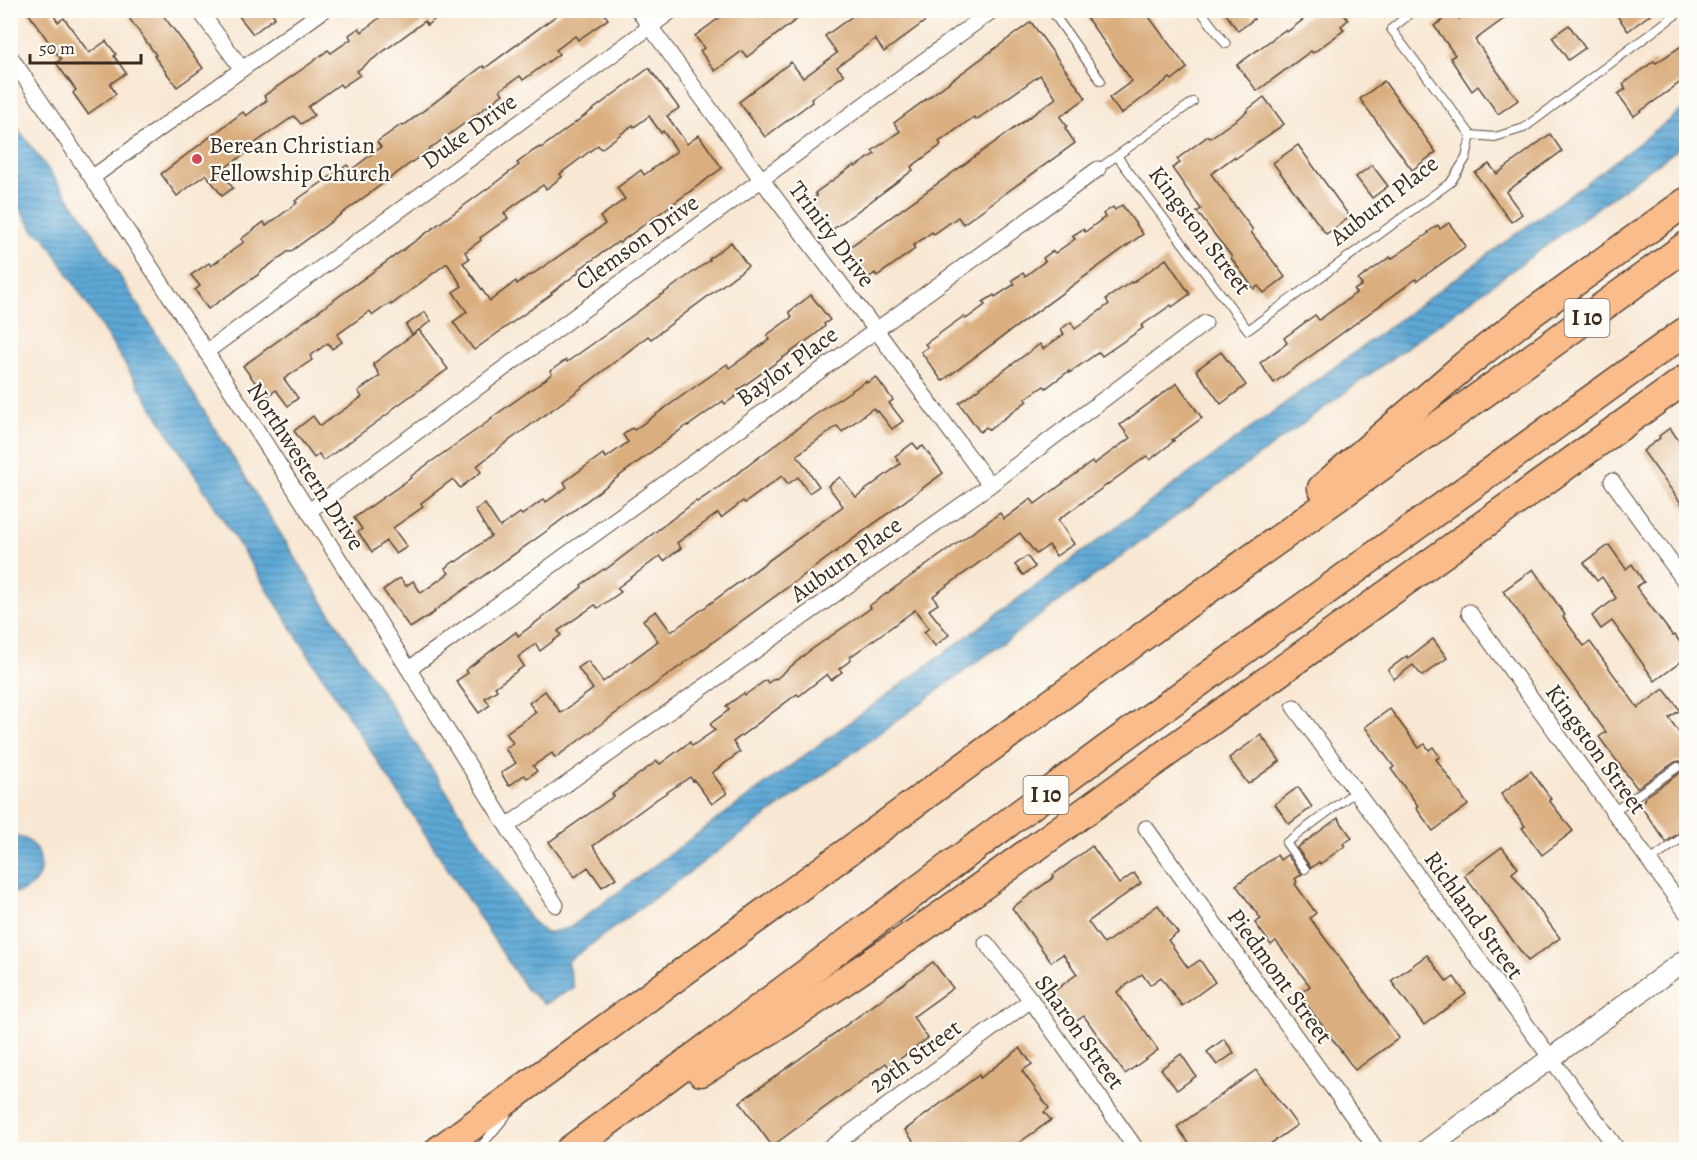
<svg xmlns="http://www.w3.org/2000/svg" width="1697" height="1160" font-family="Alegreya,serif">
<defs>
<pattern id="water-rules" width="6" height="5" patternUnits="userSpaceOnUse" patternTransform="scale(1.5)"><rect width="6" height="5" fill="#5da8d6"/><path d="M0 2.5h6" fill="none" stroke="#4e89ad"/></pattern>
</defs>
<rect width="100%" height="100%" fill="#fdfcf7"/>
<filter id="ink" filterUnits="userSpaceOnUse"><feTurbulence type="fractalNoise" baseFrequency=".0167" numOctaves="2"/><feDisplacementMap in="SourceGraphic" scale="12" xChannelSelector="R" yChannelSelector="G"/><feConvolveMatrix kernelMatrix="1 2 1 2 8 2 1 2 1" color-interpolation-filters="sRGB"/></filter>
<filter id="wash" filterUnits="userSpaceOnUse"><feTurbulence type="fractalNoise" baseFrequency=".008" numOctaves="4" result="noise"/><feDisplacementMap in="SourceGraphic" scale="24" xChannelSelector="R" yChannelSelector="G"/><feGaussianBlur stdDeviation="1.35" result="paint"/><feColorMatrix in="noise" values="0 0 0 0 0 0 0 0 0 0 0 0 0 0 0 0 0 1.4 0 .05"/><feComposite in="paint" operator="in"/></filter>
<g filter="url(#wash)">
<rect width="100%" height="100%" fill="#f8e7d3"/>
<g fill="url(#water-rules)" stroke="#4c697a" stroke-width="1.5">
<path d="M1686,107V143L567,962L574,988L545,1004L526,989L315,665L44,236L35,232L11,196V119L85,220L328,610L530,919L546,933L569,928L1606,168Z"/>
<path d="M11,836C51,837 50,893 11,893Z"/>
</g>
<g id="blocks">
<g fill="#daae7f" fill-rule="evenodd">
<path d="M26,10H50L58,22L64,18L89,53L106,41L116,54L114,56L126,73L110,84L116,94L88,114L73,93L76,90L56,63L61,59Z"/>
<path d="M139,10H159L203,68L177,87L154,56L156,55L129,18Z"/>
<path d="M234,10H270L275,17L253,34Z"/>
<path d="M373,10H447L427,25L425,21L357,71L360,75L342,87L340,84L308,107L314,115L301,124L294,116L248,148L250,150L221,171L233,188L222,196L206,174L177,196L161,174L243,112L246,116L267,100L264,96L311,63L328,50L331,53L351,39L349,35L359,28L362,32L379,18Z"/>
<path d="M564,10H601L608,19L578,40L575,36L556,50L559,54L523,80L520,76L500,90L503,94L477,114L290,252L289,251L259,273V274L208,309L195,290L200,286L191,275L209,263L211,266L244,242L241,239L264,222L266,226L297,203L295,201L347,165L351,170L381,147L377,142L402,124L403,126L483,66L485,68Z"/>
<path d="M730,10H809L747,57L742,51L715,71L700,51L704,48L695,36Z"/>
<path d="M861,10H940L884,52L875,39L837,67L844,75L811,99L812,102L765,137L739,102L791,62L803,78L837,53L825,36Z"/>
<path d="M1081,10H1144L1187,68L1172,80L1170,78L1121,114L1109,98L1132,81Z"/>
<path d="M1223,10H1247L1254,19L1238,31Z"/>
<path d="M1316,10H1341L1348,20L1341,26L1344,30L1313,53L1311,51L1257,91L1237,65L1285,30L1287,32Z"/>
<path d="M1470,10H1516L1475,40L1518,100L1498,114L1478,86L1472,91L1450,58L1455,55L1434,26L1454,12L1459,19Z"/>
<path d="M1613,10H1656L1628,31Z"/>
<path d="M1031,22L1086,98L1060,117L1067,126L1065,128L1075,143L963,224L958,217L934,234L932,232L913,246L915,249L877,276L875,273L868,278L847,249L1056,98L1040,75L976,120L974,117L939,142L941,145L911,167L913,170L832,230L810,201L817,196L815,193L854,165L855,167L875,154L872,151L900,131L894,123Z"/>
<path d="M1569,25L1585,48L1568,60L1552,37Z"/>
<path d="M1686,45V78L1634,116L1618,94L1626,89L1623,84L1654,61L1656,63L1680,47L1682,49Z"/>
<path d="M649,68L679,108L667,116L687,144L699,135L722,168L619,243L618,242L578,270L579,272L551,293L552,294L474,350L453,322L467,312L453,292L462,286L447,263L391,305L390,303L373,315L370,311L337,335L342,342L332,349L328,343L310,356L312,360L284,379L298,398L288,406L276,390L266,397L243,366L491,186L519,165L517,163L533,151L540,147L541,148ZM649,116L661,133L663,131L677,151L644,175L641,170L617,188L625,199L600,217L605,224L530,276L529,275L517,284L516,281L490,301L463,263L469,259L465,252L481,240L480,238L508,218L504,213L543,185L546,189L562,177L560,174L598,145L601,149L633,125L634,127Z"/>
<path d="M1384,81L1436,152L1412,170L1360,99Z"/>
<path d="M1264,97L1284,124L1235,159L1234,157L1211,174L1253,230L1251,232L1285,277L1264,293L1258,286L1254,289L1231,258L1232,257L1197,212L1201,209L1172,168L1180,163L1177,159L1208,136L1210,138L1247,112L1246,111Z"/>
<path d="M1550,134L1562,151L1506,192L1522,214L1511,222L1475,173L1489,164L1497,174Z"/>
<path d="M1298,145L1350,217L1326,234L1273,163Z"/>
<path d="M1372,165L1388,186L1372,198L1356,177Z"/>
<path d="M1122,205L1143,234L942,381L921,352L928,347L925,344L964,316L966,319L985,305L983,302L994,295L995,297L1015,284L1012,280L1023,273L1025,276L1045,261L1043,258L1053,251L1055,253L1075,239L1072,236L1083,229L1085,232L1105,217L1103,214L1113,207L1115,210Z"/>
<path d="M1449,223L1466,246L1417,281L1416,279L1274,383L1260,363L1287,343L1284,338L1315,315L1319,320L1356,293L1354,290L1362,285L1358,280L1390,257L1391,259L1429,233L1428,232L1438,225L1440,229Z"/>
<path d="M731,242L748,266L651,339L648,336L571,396L503,445L477,466L481,472L460,488L453,479L421,503L423,507L393,528L407,547L396,554L386,541L372,552L358,532L362,529L354,518L411,478L410,477L425,466L492,419L491,418L546,379L552,373L550,371L566,360L567,362L622,323L710,260L709,259Z"/>
<path d="M1166,259L1190,294L1172,307L1171,305L1141,326L1143,328L1102,356L1099,352L1069,373V371L1046,388L1044,386L1025,399L1027,401L989,430L986,427L980,432L959,403L1040,344L1043,349L1064,334L1061,329L1071,322L1075,329L1109,304L1106,299L1131,282L1132,283Z"/>
<path d="M811,295L830,320L824,324L825,326L816,334L738,390L740,393L725,404L723,401L688,426L687,425L544,533L434,611L435,612L410,628L383,590L400,578L406,586L413,581L421,593L449,573L445,568L455,561L456,562L491,536L475,510L485,504L500,527L520,513L522,515L544,499L546,502L567,487L564,482L603,454L606,458L628,442L623,435L632,428L634,430L727,364L729,368L770,339L767,335L792,317L789,312Z"/>
<path d="M425,312L431,321L412,335L406,325Z"/>
<path d="M419,330L448,369L391,410L392,411L323,461L319,454L314,458L294,431L313,416L320,426L362,397L358,391L380,376L373,364Z"/>
<path d="M1221,352L1246,385L1221,404L1196,370Z"/>
<path d="M876,377L893,400L889,403L903,421L892,429L878,411L876,412L873,408L842,432L837,426L797,455L819,486L809,493L798,477L788,484L782,476L745,503L743,501L721,518L718,513L677,543L681,548L664,561L660,556L617,588L621,592L598,608L595,605L558,631L561,635L540,651L536,644L518,657L524,666L495,687L497,690L485,698L490,705L479,713L456,681L468,673L466,670L516,632L518,636L582,587L581,585L604,569L605,570L696,501L697,502L722,485L815,415L866,381L867,383Z"/>
<path d="M1177,383L1202,418L1172,440L1174,441L1150,460L1147,456L1058,520L1074,544L1056,556L1049,545L1036,554L1020,533L933,596L938,604L929,610L949,635L935,646L924,632L929,628L915,610L850,657L851,660L839,669L842,672L831,680L827,674L799,696L797,694L733,742L740,752L712,773L727,793L712,804L694,780L693,781L690,777L657,799L593,846L616,878L602,887L588,867L575,877L549,842L614,796L612,794L657,761L660,764L690,742L692,746L715,730L710,724L729,710L726,706L744,693L745,695L766,680L768,683L775,678L776,679L808,652L871,608L869,606L1000,513L1004,519L1031,499L1035,504L1092,462L1094,464L1130,438L1120,425Z"/>
<path d="M1670,428L1686,451V510L1643,451L1660,438L1659,436Z"/>
<path d="M913,443L918,449L923,446L943,473L555,758L552,753L533,766L537,771L527,778L524,775L509,786L501,773L516,763L505,749L513,743L506,733L536,712L529,703L545,691L561,713L593,689L578,668L588,661L603,682L658,641L643,620L656,611L671,632L843,506L828,486L840,477L856,497L900,464L895,456Z"/>
<path d="M1609,545L1626,569L1632,564L1644,582L1636,587L1673,636L1675,635L1686,651V658L1655,681L1612,621L1601,629L1592,616L1616,598L1602,577L1597,581L1584,563Z"/>
<path d="M1027,556L1035,567L1023,575L1015,565Z"/>
<path d="M1533,569L1565,615L1563,617L1584,646L1590,642L1638,708L1664,689L1680,710L1669,718L1686,743V828L1666,842L1639,804L1645,799L1644,798L1681,772L1684,769L1683,764L1680,761L1675,762L1637,788L1599,737L1606,732L1503,591Z"/>
<path d="M1433,639L1447,658L1422,676L1413,665L1394,679L1388,670L1407,656L1408,658Z"/>
<path d="M1390,709L1419,748L1425,744L1429,750L1433,747L1440,757L1436,759L1468,805L1433,831L1416,808L1418,806L1391,769L1394,767L1365,727Z"/>
<path d="M1261,735L1280,761L1248,784L1229,758Z"/>
<path d="M1531,771L1551,799L1549,800L1573,831L1542,855L1522,828L1525,826L1501,794Z"/>
<path d="M1298,787L1312,807L1289,824L1275,804Z"/>
<path d="M1338,818L1352,838L1343,844L1345,846L1320,864L1319,862L1311,868L1297,848Z"/>
<path d="M1092,846L1119,884L1134,873L1141,883L1088,922L1104,944L1158,905L1178,933L1168,940L1188,968L1200,960L1215,982L1182,1006L1161,977L1150,985L1142,974L1117,992L1158,1050L1125,1074L1084,1016L1075,1022L1053,992L1077,974L1063,954L1051,962L1012,908L1054,877L1053,875Z"/>
<path d="M1502,847L1518,868L1512,873L1560,938L1528,961L1464,875Z"/>
<path d="M1277,855L1280,860L1287,855L1302,874L1295,879L1297,882L1295,884L1316,913L1310,918L1399,1038L1355,1070L1299,994L1310,986L1276,941L1271,945L1255,923L1261,919L1236,885Z"/>
<path d="M1427,955L1447,982L1454,977L1466,994L1424,1025L1391,981Z"/>
<path d="M933,962L953,988L913,1017L928,1038L889,1067L886,1063L772,1146L740,1102Z"/>
<path d="M1224,1039L1234,1053L1217,1065L1207,1052Z"/>
<path d="M1020,1048L1032,1064L1022,1071L1049,1108L1044,1112L1051,1120L1010,1149H919L905,1130L979,1075L980,1078Z"/>
<path d="M1181,1054L1196,1076L1177,1090L1161,1069Z"/>
<path d="M1256,1070L1297,1125L1263,1149H1193L1177,1127Z"/>
</g>
</g>
</g>
<g filter="url(#ink)">
<use href="#blocks" fill-opacity="0" stroke="#574639" stroke-width="1.5"/>
<g fill="none" stroke-linecap="round" stroke-linejoin="round">
<g stroke="#574639" stroke-width="10">
<g id="service">
<path d="M1051,10L1101,81"/>
<path d="M1200,10L1226,44"/>
<path d="M1415,10L1391,29L1471,135"/>
<path d="M1117,156L1248,330L1451,182L1466,158L1471,135L1495,137L1524,128L1682,10"/>
<path d="M1098,169L1193,102"/>
<path d="M1614,811L1678,767"/>
<path d="M1650,861L1686,835"/>
<path d="M1305,869L1286,843L1356,791"/>
<path d="M478,1150L506,1116"/>
</g>
</g>
<g stroke="#574639" stroke-width="17">
<g id="minor">
<path d="M199,10L242,69"/>
<path d="M638,10L761,179L876,330L990,485"/>
<path d="M10,56C199,334 378,619 556,905"/>
<path d="M93,177L324,10"/>
<path d="M206,352L673,10"/>
<path d="M1612,481L1686,583"/>
<path d="M309,511L993,10"/>
<path d="M1469,612L1686,912"/>
<path d="M409,669L1098,169"/>
<path d="M1294,707L1618,1150"/>
<path d="M507,826L990,485L1205,323"/>
<path d="M1146,828L1377,1150"/>
<path d="M986,943L1031,1000L1137,1150"/>
<path d="M827,1150L1031,1000"/>
</g>
</g>
<g stroke="#574639" stroke-width="22">
<path id="tertiary" d="M1426,1150L1686,959"/>
</g>
<g stroke="#574639" stroke-width="31">
<g id="motorway">
<path d="M1322,488L1465,365L1529,315L1686,202"/>
<path d="M701,1072L785,1021L943,914L1686,379"/>
<path d="M439,1150L1186,605L1487,391L1686,246"/>
<path d="M570,1150L1104,751L1686,331"/>
</g>
</g>
<use href="#service" stroke="#fff" stroke-width="8"/>
<use href="#minor" stroke="#fff" stroke-width="15"/>
<use href="#tertiary" stroke="#fff" stroke-width="20"/>
<use href="#motorway" stroke="#fabc8b" stroke-width="28"/>
</g>
</g>
<circle fill="#d1495b" stroke="#fdfcf7" stroke-width="2" cx="197" cy="159" r="6"/>
<g text-anchor="middle" dominant-baseline="central" stroke-width="4.5" stroke-linejoin="round" paint-order="stroke">
<g fill="#fdfcf7" stroke="#75695f" stroke-width="1.5">
<rect x="1564.5" y="299" width="45" height="38" rx="4.5"/>
<rect x="1023.5" y="776" width="45" height="38" rx="4.5"/>
</g>
<g font-size="22" font-weight="bold" fill="#3b2a1e">
<text x="1587" y="318">I 10</text>
<text x="1046" y="795">I 10</text>
</g>
<g font-size="24" fill="#3b2a1e" stroke="#fdfcf7">
<text transform="translate(469 131) rotate(-36)">Duke Drive</text>
<text transform="translate(1384 200) rotate(-38)">Auburn Place</text>
<text transform="translate(1200 230) rotate(53)">Kingston Street</text>
<text transform="translate(832 234) rotate(53)">Trinity Drive</text>
<text transform="translate(637 242) rotate(-36)">Clemson Drive</text>
<text transform="translate(787 366) rotate(-36)">Baylor Place</text>
<text transform="translate(306 466) rotate(57)">Northwestern Drive</text>
<text transform="translate(846 559) rotate(-35)">Auburn Place</text>
<text transform="translate(1596 749) rotate(54)">Kingston Street</text>
<text transform="translate(1474 915) rotate(54)">Richland Street</text>
<text transform="translate(1280 976) rotate(54)">Piedmont Street</text>
<text transform="translate(1080 1032) rotate(54)">Sharon Street</text>
<text transform="translate(915 1056) rotate(-36)">29th Street</text>
</g>
<g font-size="24" fill="#3b2a1e" stroke="#fdfcf7" text-anchor="start">
<text x="209" y="145">Berean Christian<tspan x="209" dy="28">Fellowship Church</tspan></text>
</g>
</g>
<rect width="1697" height="1160" fill="none" stroke="#fdfcf7" stroke-width="36"/>
<path d="M30 54v9h111v-9" fill="none" stroke="#3b2a1e" stroke-width="3"/>
<text x="39" y="54" font-size="18" fill="#3b2a1e" stroke="#fdfcf7" stroke-width="4.5" paint-order="stroke">50 m</text>
</svg>
